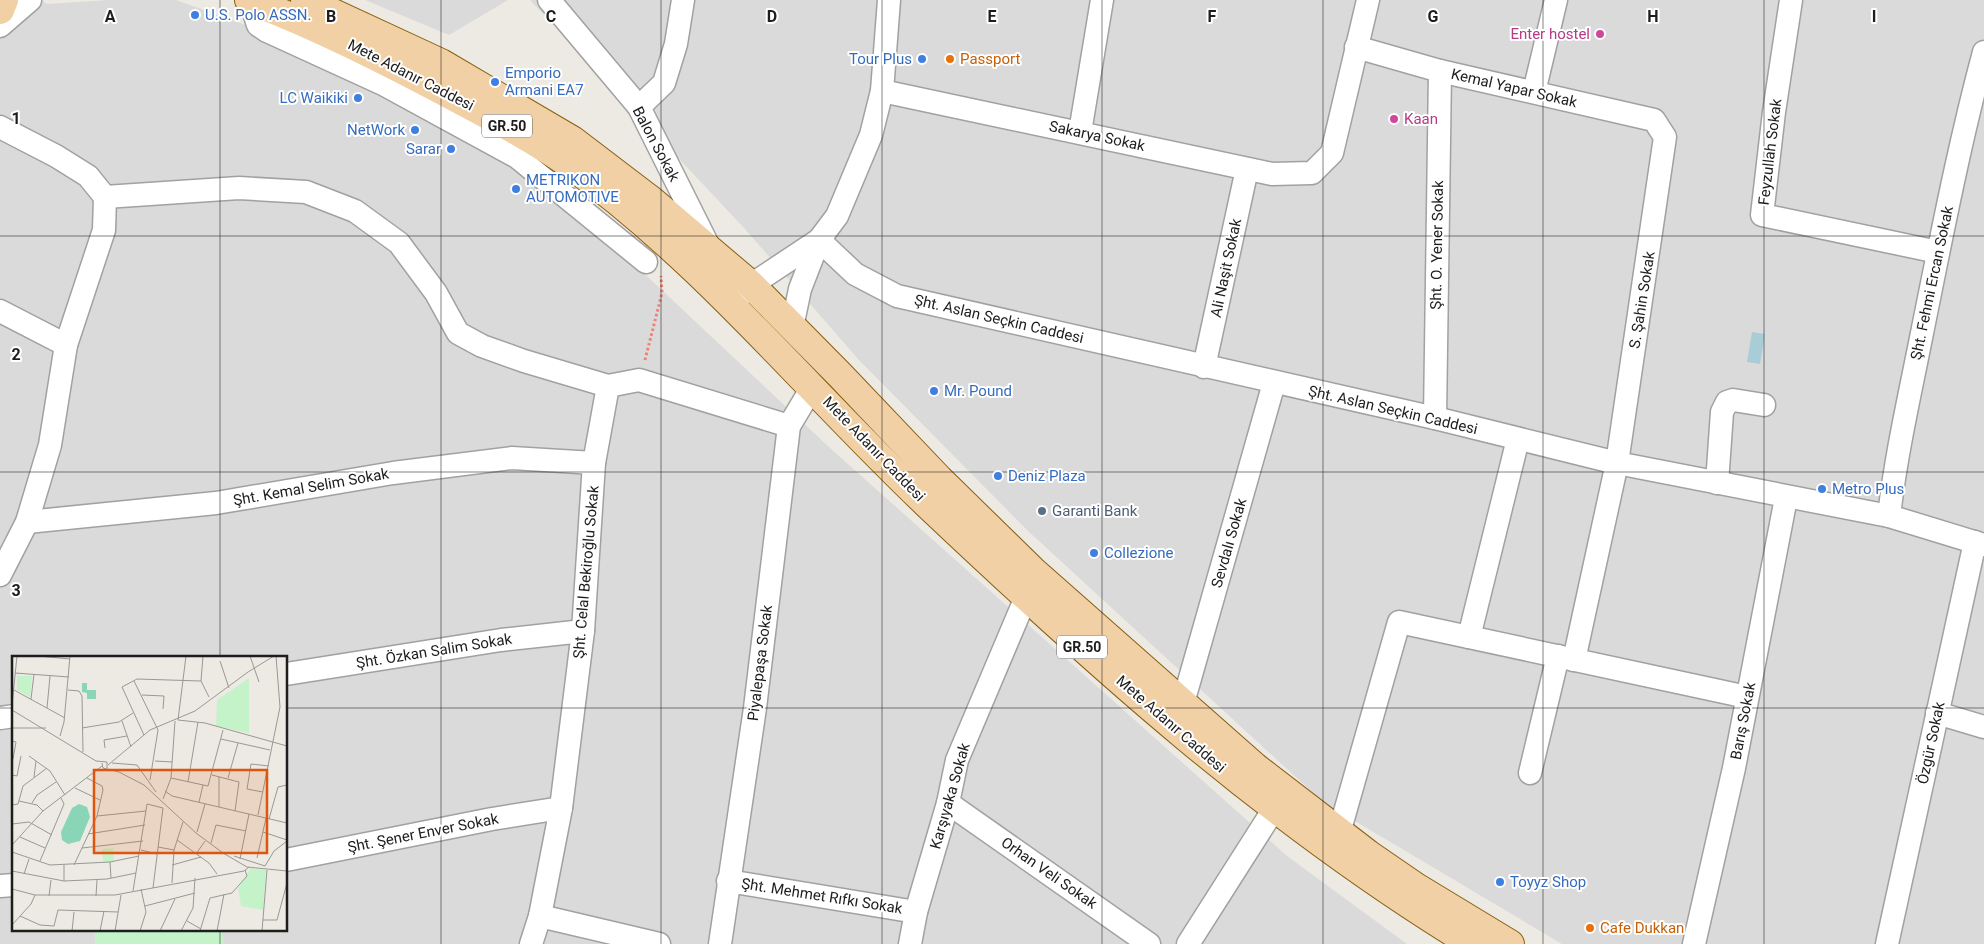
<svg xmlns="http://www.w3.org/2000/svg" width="1984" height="944" font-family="Roboto,sans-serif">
<rect width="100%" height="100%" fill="#edeae4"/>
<g fill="#dbdada" fill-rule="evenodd">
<path d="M0,0H41L47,4L109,0H176L273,35L534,170L830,448L1287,856L1407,944H0ZM14,658H286V930H14Z"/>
<path d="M365,0H508L449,35Z"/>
<path d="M530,0H1984V944H1562L1323,802L1027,530L858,359L745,229Z"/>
</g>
<path fill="#c5f3c9" d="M95,930H222L224,944H95Z"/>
<path fill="#a9cdd7" d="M1752,332L1765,334L1760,364L1747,362Z"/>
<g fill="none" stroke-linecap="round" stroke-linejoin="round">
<g stroke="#a1a1a1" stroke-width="25">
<g id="minor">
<path d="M250,0L258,25L267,31L385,85L517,157L646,262"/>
<path d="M549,0L639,107L709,247"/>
<path d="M1791,0L1774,112L1762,215L1938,252"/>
<path d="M0,26L30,0"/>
<path d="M1356,47L1440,71L1654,120L1665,137L1617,463L1574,660"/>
<path d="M882,91L1272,174L1312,173L1332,153L1368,0"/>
<path d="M1534,92L1556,0"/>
<path d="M639,107L664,83L676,44L683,0"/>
<path d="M0,127L56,156L88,176L105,197L104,230L66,345L50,445L27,522L0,575"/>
<path d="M1080,132L1102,0"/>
<path d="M105,197L239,188L306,192L355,211L399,243L436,293L458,333L482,346L524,361L608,386"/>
<path d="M819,240L855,274L897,296L1435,418L1617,463L1889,516L1984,545"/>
<path d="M731,304L751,285L819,240"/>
<path d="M0,311L66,345"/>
<path d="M792,327L800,289L819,240L837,216L871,135L882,91L889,0"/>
<path d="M1204,367L1247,169"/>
<path d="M1435,418L1440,71"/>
<path d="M1717,483L1722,412L1727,402L1733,400L1764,405"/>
<path d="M1889,516C1896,454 1910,394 1922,333C1941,239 1959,145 1984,52"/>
<path d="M27,522L216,503L393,473L512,458L594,463"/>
<path d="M1469,637L1518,439"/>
<path d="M286,674L501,640L583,631"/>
<path d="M1183,703L1274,383"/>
<path d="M1937,713L1984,727"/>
<path d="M0,718L14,716"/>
<path d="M1530,773L1558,656"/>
<path d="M948,803L1149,944"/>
<path d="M1339,833L1399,622L1747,697"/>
<path d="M286,860L492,819L561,808"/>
<path d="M728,881L916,912"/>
<path d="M0,886L14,885"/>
<path d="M540,916L659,944"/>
<path d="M531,944L540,916L561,808L583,631L594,463L608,386L639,380L789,426"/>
<path d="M720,944L755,708L789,426L813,386"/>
<path d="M910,944L916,912L948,803L957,760L1026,597"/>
<path d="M1188,944L1274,809"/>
<path d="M1694,944L1734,768L1786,498"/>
<path d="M1887,944L1975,542"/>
</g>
</g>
<g stroke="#875f0f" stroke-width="30">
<g id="major">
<path d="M249,0C320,27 387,61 454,97C493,118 532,138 569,164C703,260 807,390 926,503C1096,664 1271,822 1472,944"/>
<path d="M305,0L441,63L572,140L652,201L751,285L840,375L939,479L1033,571L1255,767L1368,854L1416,887L1510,944"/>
<path d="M0,10L4,0"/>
</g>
</g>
<path stroke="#eb8378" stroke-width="3" stroke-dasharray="2.5 2.5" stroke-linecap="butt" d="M645,360L662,293L661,276"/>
<use href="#minor" stroke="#fff" stroke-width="22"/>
<use href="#major" stroke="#f2d0a5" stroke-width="28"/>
</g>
<path fill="none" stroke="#1d1d1d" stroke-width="1" stroke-opacity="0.55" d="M220,0V658M441,0V944M661,0V944M882,0V944M1102,0V944M1323,0V944M1543,0V944M1764,0V944M0,236H1984M0,472H1984M0,708H14M286,708H1984M220,930V944"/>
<g fill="#3f7fe0" stroke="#fff" stroke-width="2">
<circle cx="195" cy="15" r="5"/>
<circle cx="922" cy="59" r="5"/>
<circle cx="495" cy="82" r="5"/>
<circle cx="358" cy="98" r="5"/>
<circle cx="415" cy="130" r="5"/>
<circle cx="451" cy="149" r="5"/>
<circle cx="516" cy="189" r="5"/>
<circle cx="934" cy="391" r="5"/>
<circle cx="998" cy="476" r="5"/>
<circle cx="1822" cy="489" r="5"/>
<circle cx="1094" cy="553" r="5"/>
<circle cx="1500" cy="882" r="5"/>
</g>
<g fill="#d1479c" stroke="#fff" stroke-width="2">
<circle cx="1600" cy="34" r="5"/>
<circle cx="1394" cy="119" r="5"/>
</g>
<g fill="#e8710a" stroke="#fff" stroke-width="2">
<circle cx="950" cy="59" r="5"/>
<circle cx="1590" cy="928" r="5"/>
</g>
<circle fill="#5c6f8a" stroke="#fff" stroke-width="2" cx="1042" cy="511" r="5"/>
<g text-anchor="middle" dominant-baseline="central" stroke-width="4" stroke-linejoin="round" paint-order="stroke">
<g fill="#fff" stroke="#616161" stroke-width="1">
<rect x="482" y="114.5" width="50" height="23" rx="4"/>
<rect x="1057" y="635.5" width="50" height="23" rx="4"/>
</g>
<g font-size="14" font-weight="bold" fill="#1d1d1d">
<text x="507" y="126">GR.50</text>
<text x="1082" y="647">GR.50</text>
</g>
<g font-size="15" fill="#366cbe" stroke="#fff" text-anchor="start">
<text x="205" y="15">U.S. Polo ASSN.</text>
<text x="912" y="59" text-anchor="end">Tour Plus</text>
<text x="505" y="73">Emporio<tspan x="505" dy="17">Armani EA7</tspan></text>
<text x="348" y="98" text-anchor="end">LC Waikiki</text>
<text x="405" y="130" text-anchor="end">NetWork</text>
<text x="441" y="149" text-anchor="end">Sarar</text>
<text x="526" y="180">METRIKON<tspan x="526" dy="17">AUTOMOTIVE</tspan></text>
<text x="944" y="391">Mr. Pound</text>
<text x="1008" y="476">Deniz Plaza</text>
<text x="1832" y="489">Metro Plus</text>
<text x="1104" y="553">Collezione</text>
<text x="1510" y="882">Toyyz Shop</text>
</g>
<g font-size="15" fill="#b23c85" stroke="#fff" text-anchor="end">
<text x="1590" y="34">Enter hostel</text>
<text x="1404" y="119" text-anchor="start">Kaan</text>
</g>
<g font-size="15" fill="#c56008" stroke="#fff" text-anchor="start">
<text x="960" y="59">Passport</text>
<text x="1600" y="928">Cafe Dukkan</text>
</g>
<g font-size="15" fill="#1d1d1d" stroke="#fff">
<text transform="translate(411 75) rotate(27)">Mete Adanır Caddesi</text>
<text transform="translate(1514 88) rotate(13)">Kemal Yapar Sokak</text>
<text transform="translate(1097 136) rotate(12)">Sakarya Sokak</text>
<text transform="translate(656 144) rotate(62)">Balon Sokak</text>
<text transform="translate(1770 152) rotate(-83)">Feyzullah Sokak</text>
<text transform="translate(1437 245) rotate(-89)">Şht. O. Yener Sokak</text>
<text transform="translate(1226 268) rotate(-78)">Ali Naşit Sokak</text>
<text transform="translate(1932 283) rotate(-78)">Şht. Fehmi Ercan Sokak</text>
<text transform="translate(1642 300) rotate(-81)">S. Şahin Sokak</text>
<text transform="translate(999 319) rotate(13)">Şht. Aslan Seçkin Caddesi</text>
<text transform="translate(1393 410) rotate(13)">Şht. Aslan Seçkin Caddesi</text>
<text transform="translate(874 449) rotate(46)">Mete Adanır Caddesi</text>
<text transform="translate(311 487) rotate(-10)">Şht. Kemal Selim Sokak</text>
<text transform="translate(1229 543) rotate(-74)">Sevdalı Sokak</text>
<text transform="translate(586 572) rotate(-85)">Şht. Celal Bekiroğlu Sokak</text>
<text transform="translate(434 651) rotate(-9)">Şht. Özkan Salim Sokak</text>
<text transform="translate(760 663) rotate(-83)">Piyalepaşa Sokak</text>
<text transform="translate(1743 721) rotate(-79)">Barış Sokak</text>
<text transform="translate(1171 724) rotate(41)">Mete Adanır Caddesi</text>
<text transform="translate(1931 743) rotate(-78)">Özgür Sokak</text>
<text transform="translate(950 796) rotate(-74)">Karşıyaka Sokak</text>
<text transform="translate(423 833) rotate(-11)">Şht. Şener Enver Sokak</text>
<text transform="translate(1049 873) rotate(35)">Orhan Veli Sokak</text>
<text transform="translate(822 896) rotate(9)">Şht. Mehmet Rıfkı Sokak</text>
</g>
<g font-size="15" fill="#4e5e75" stroke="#fff" text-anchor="start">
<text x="1052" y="511">Garanti Bank</text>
</g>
</g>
<g transform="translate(12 656)">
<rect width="275" height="275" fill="#edeae4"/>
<path d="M5,20H20L18,41L5,34ZM237,22V77L204,70L205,44ZM101,192L102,205L91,206L90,193ZM239,212L254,214L251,254L229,250L226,232Z" fill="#c5f3c9"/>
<path d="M70,27H75V34H84V43H75V37L70,36ZM67,148L75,151L78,161L68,185L56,188L50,184L49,176L60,152Z" fill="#8ad5b7"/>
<path fill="none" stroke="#9a9894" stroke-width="1" d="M26,0L58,3M174,0L166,64L193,67L275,90M191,0L189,25L197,41M238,0L247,26M208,5L217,32M3,17L57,21M122,25L146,74L138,124M2,34L53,62M56,34L67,35L70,40L71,96M130,39L152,40L151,53M19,43L22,18M0,49L5,0M35,52L38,20M0,54L84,105L95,106V112M110,65L119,91M0,72H34M70,72L107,66L121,57M132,79L110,31L125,23L189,25M48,80L52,66L58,0M209,83L258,94M0,85L4,86L1,103M93,92L92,84L115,80M17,100L38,115L53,139M143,105L160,106M90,107L91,112L107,116L132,129L184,177L211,197L235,211L275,215M100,107L125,109L144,136M96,109L138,74L183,55L236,16L262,0M0,119L5,120L9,100M200,119L227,126L223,155M22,121L24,105M159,122L196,130L211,74M216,122L226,87M176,126L186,66M63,132L88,144M153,135L160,140L275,167M251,136L235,133L239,108L257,110M151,143L159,122L163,65M7,145L25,149L31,155M187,146L191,129M20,147L25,139L44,126M0,149L6,148L11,130L35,112M207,151V121M246,159L268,51L264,0M85,160L134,155M257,163L266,131L275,129M0,168L17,166L40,179M185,176L193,148M251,176L275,184M76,178L133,169M8,181L33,192M165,184L197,207L205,218M199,187L204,169L234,175M0,189L31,155L90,110M146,191L162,194M70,192L131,185M129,194L145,198M0,196L38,209L98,206L127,200M184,198L193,185M222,200L253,210M245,202L254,162M228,203L237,158M28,205L52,148L49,142M98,206L99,222M52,209V225M62,209L85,160L91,134L90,130L75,122M160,209L189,201M253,210L262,195L275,185M0,215L52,225L95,223L124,217M12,218L17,203M160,227L162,194L171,166M141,232L151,152M0,233L23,239H103L232,215L237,211M121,235L135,148L151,152M37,240L39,224M84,240L85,224M133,250L183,237M8,260L28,269L42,270L46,254L106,256M251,264H265L275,227M175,265L189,273M0,269L19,248L23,239M60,275L62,256M88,275L92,255M103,275L109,239M128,275L134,256L129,233M148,275L163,243M169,275L181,252L183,222M188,275L198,242L220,237L235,220L233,214M205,275L212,238M250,275L255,214"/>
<path fill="#de560d" fill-opacity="0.15" stroke="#de560d" stroke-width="2.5" d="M82,114H255V197H82Z"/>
<rect width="275" height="275" fill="none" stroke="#1d1d1d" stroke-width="2.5"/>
</g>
<g font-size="16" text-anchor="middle" font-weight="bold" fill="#1d1d1d" stroke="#fff" stroke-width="4" stroke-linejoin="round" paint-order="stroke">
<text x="110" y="22">A</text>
<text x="331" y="22">B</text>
<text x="551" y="22">C</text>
<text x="772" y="22">D</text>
<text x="992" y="22">E</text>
<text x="1212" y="22">F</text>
<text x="1433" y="22">G</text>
<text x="1653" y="22">H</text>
<text x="1874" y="22">I</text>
<text x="16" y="124">1</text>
<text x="16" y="360">2</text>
<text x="16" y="596">3</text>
</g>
</svg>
